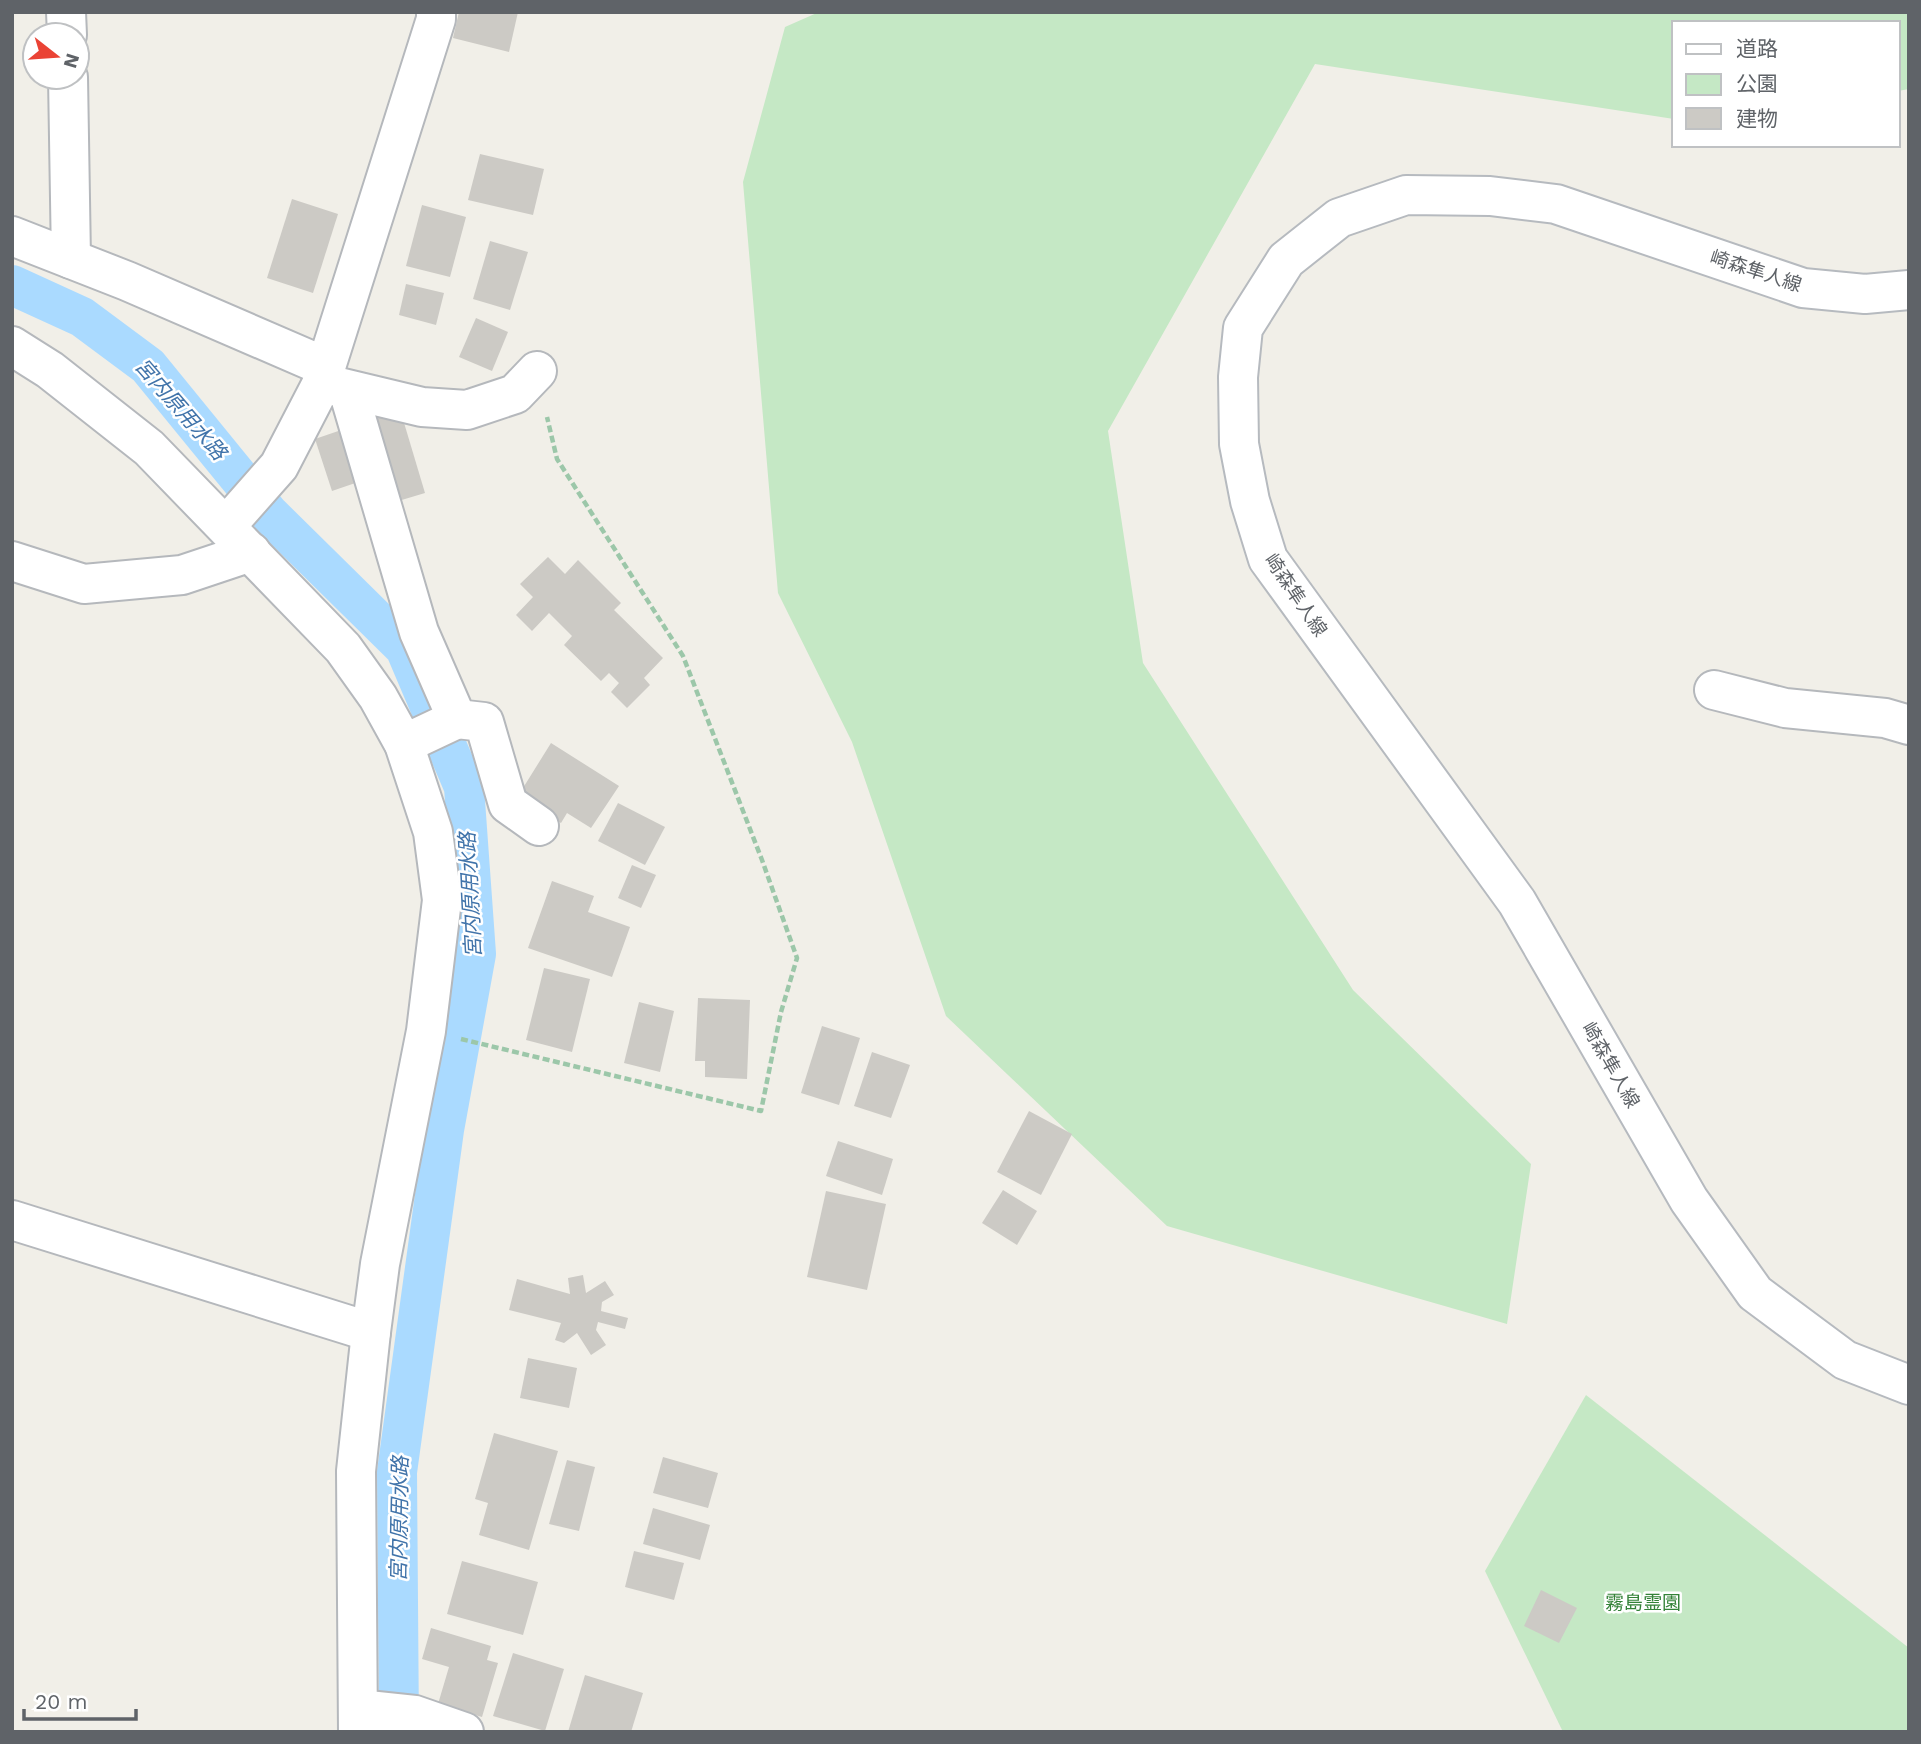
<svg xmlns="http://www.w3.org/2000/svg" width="1921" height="1744" font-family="'Work Sans','Noto Sans JP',sans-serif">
<rect width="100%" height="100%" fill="#f1efe8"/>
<g fill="#c5e8c5">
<path d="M819,12H1909V89L1898,91V23H1674V119L1315,64L1108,431L1143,663L1353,990L1531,1164L1507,1324L1167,1226L946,1016L852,742L778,593L743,182L785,27Z"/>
<path d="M1586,1395L1909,1648V1732H1563L1485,1571Z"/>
</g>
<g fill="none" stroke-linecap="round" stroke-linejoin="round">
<path stroke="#aadaff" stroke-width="40" d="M12,285L82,317L148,366L268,513L405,648L464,787L476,954L444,1130L397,1472L399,1732"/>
</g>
<g fill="#cccac5">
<path d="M459,12H518L509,52L453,38Z"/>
<path d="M480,154L544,169L533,215L468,200Z"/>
<path d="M292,199L338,214L313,293L267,278Z"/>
<path d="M422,205L466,217L450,277L406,266Z"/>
<path d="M490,241L528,252L510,310L473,299Z"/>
<path d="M406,284L444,293L436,325L399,315Z"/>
<path d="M476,318L508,332L492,371L459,357Z"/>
<path d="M399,406L425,493L395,502L369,415Z"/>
<path d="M350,427L367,479L332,491L315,439Z"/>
<path d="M548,557L565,574L578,560L621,603L614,610L663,658L644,678L650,685L627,708L611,692L619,683L609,673L601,681L564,645L572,636L549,613L532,631L516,615L533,597L520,584Z"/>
<path d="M551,743L619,786L591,828L567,813L561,823L518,796Z"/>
<path d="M618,803L665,827L645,865L598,841Z"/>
<path d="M632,865L656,875L641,908L618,898Z"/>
<path d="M552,881L594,896L588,912L630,927L612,977L528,948Z"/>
<path d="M544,968L590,979L572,1052L526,1040Z"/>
<path d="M698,998L750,1000L747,1079L705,1077V1061H695Z"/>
<path d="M639,1002L674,1011L660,1072L624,1063Z"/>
<path d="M822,1026L860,1038L839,1105L801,1093Z"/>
<path d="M872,1052L910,1065L891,1118L854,1106Z"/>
<path d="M1029,1111L1072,1134L1041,1195L997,1172Z"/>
<path d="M838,1141L893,1159L882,1195L826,1176Z"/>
<path d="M1003,1190L1037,1211L1017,1245L982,1223Z"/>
<path d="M826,1191L886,1204L867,1290L807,1277Z"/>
<path d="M583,1275L586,1293L605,1281L614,1295L602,1302L601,1311L628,1318L625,1329L598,1322L596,1330L606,1345L591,1355L577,1333L564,1343L555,1340L561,1323L509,1310L517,1279L570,1294L568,1278Z"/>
<path d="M528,1358L577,1368L569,1408L520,1398Z"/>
<path d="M494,1433L558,1451L529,1550L479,1535L488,1503L475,1499Z"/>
<path d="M663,1457L718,1473L708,1508L653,1493Z"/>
<path d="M567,1460L595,1467L579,1531L549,1524Z"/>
<path d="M653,1508L710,1525L700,1560L643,1544Z"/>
<path d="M634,1551L684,1563L674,1600L625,1587Z"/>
<path d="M462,1561L538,1582L523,1635L447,1614Z"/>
<path d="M1541,1590L1577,1608L1559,1643L1524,1626Z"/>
<path d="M431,1628L491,1646L487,1660L498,1663L482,1717L438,1704L449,1667L422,1659Z"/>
<path d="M513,1653L564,1669L545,1731L493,1716Z"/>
<path d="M585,1675L643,1693L631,1732H568Z"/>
</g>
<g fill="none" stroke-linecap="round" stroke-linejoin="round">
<g stroke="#b5b8bc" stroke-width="42">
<g id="minor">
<path d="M66,12L67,35"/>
<path d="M68,77L71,259"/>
<path d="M12,236L127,281L326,367"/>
<path d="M326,384L422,407L467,410L515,394L537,371"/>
<path d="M348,390L419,632L457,719L484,722L508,804L539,826"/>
<path d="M226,526L279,466L322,383L326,367L436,19V12"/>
<path d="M12,561L84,584L182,575L251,552"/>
<path d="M1714,690L1785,708L1885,718L1909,725"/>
<path d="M404,744L457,719"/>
<path d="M12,1220L371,1332"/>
<path d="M358,1709L415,1715L464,1732"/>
</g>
</g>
<g stroke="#b5b8bc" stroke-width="42">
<path id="tertiary" d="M12,346L50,370L149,448L343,648L378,697L404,744L433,832L442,900L426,1031L380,1264L371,1332L356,1471L358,1732"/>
</g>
<g stroke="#b6babf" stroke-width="42">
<path id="secondary" d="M1909,290L1865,294L1803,288L1556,204L1490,196L1406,195L1339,218L1286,260L1243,328L1238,377L1239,444L1250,501L1268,559L1517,902L1689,1200L1755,1293L1845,1360L1909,1385"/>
</g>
<path stroke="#9cc7a9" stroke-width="4.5" stroke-dasharray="7 3.5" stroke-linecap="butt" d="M461,1039L761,1111L781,1012L797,958L762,860L683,656L557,459L547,417"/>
<use href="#minor" stroke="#fff" stroke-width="38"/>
<use href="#tertiary" stroke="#fff" stroke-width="38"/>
<use href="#secondary" stroke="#fff" stroke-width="38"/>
</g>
<g text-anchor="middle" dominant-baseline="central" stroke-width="5" stroke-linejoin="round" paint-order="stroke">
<g font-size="19" fill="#5f6368" stroke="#fff">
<text transform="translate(1756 271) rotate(18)">崎森隼人線</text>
<text transform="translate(1296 595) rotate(56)">崎森隼人線</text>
<text transform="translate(1611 1065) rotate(60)">崎森隼人線</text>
</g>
<g font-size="19" fill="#348238" stroke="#fff">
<text x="1643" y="1602">霧島霊園</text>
</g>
<g font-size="21" font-style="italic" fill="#4174aa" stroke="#fff">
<text transform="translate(181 409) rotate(49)">宮内原用水路</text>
<text transform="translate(470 895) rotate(-93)">宮内原用水路</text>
<text transform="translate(399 1519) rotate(-89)">宮内原用水路</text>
</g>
</g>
<rect width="1921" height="1744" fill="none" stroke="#5f6368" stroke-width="28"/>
<rect x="1672" y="21" width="228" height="126" fill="#ffffff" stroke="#bfc1c3" stroke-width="2"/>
<rect x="1686" y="44" width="35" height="10" fill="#ffffff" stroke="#bfc1c3" stroke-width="2"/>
<text x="1736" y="56" font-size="21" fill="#5f6368">道路</text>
<rect x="1686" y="74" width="35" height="21" fill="#c5e8c5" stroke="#bfc1c3" stroke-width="2"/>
<text x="1736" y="91" font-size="21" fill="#5f6368">公園</text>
<rect x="1686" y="108" width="35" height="21" fill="#cccac5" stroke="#bfc1c3" stroke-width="2"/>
<text x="1736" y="126" font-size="21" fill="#5f6368">建物</text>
<g transform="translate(56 56) rotate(107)"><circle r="33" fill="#ffffff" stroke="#bfc1c3" stroke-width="2"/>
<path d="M0-5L12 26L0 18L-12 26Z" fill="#ea4335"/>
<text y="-10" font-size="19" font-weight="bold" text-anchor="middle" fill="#5f6368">N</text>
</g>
<path d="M24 1709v10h112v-10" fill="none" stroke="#5f6368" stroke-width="3.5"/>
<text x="35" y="1709" font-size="21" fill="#5f6368" stroke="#ffffff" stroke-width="5" paint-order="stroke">20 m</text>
</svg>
